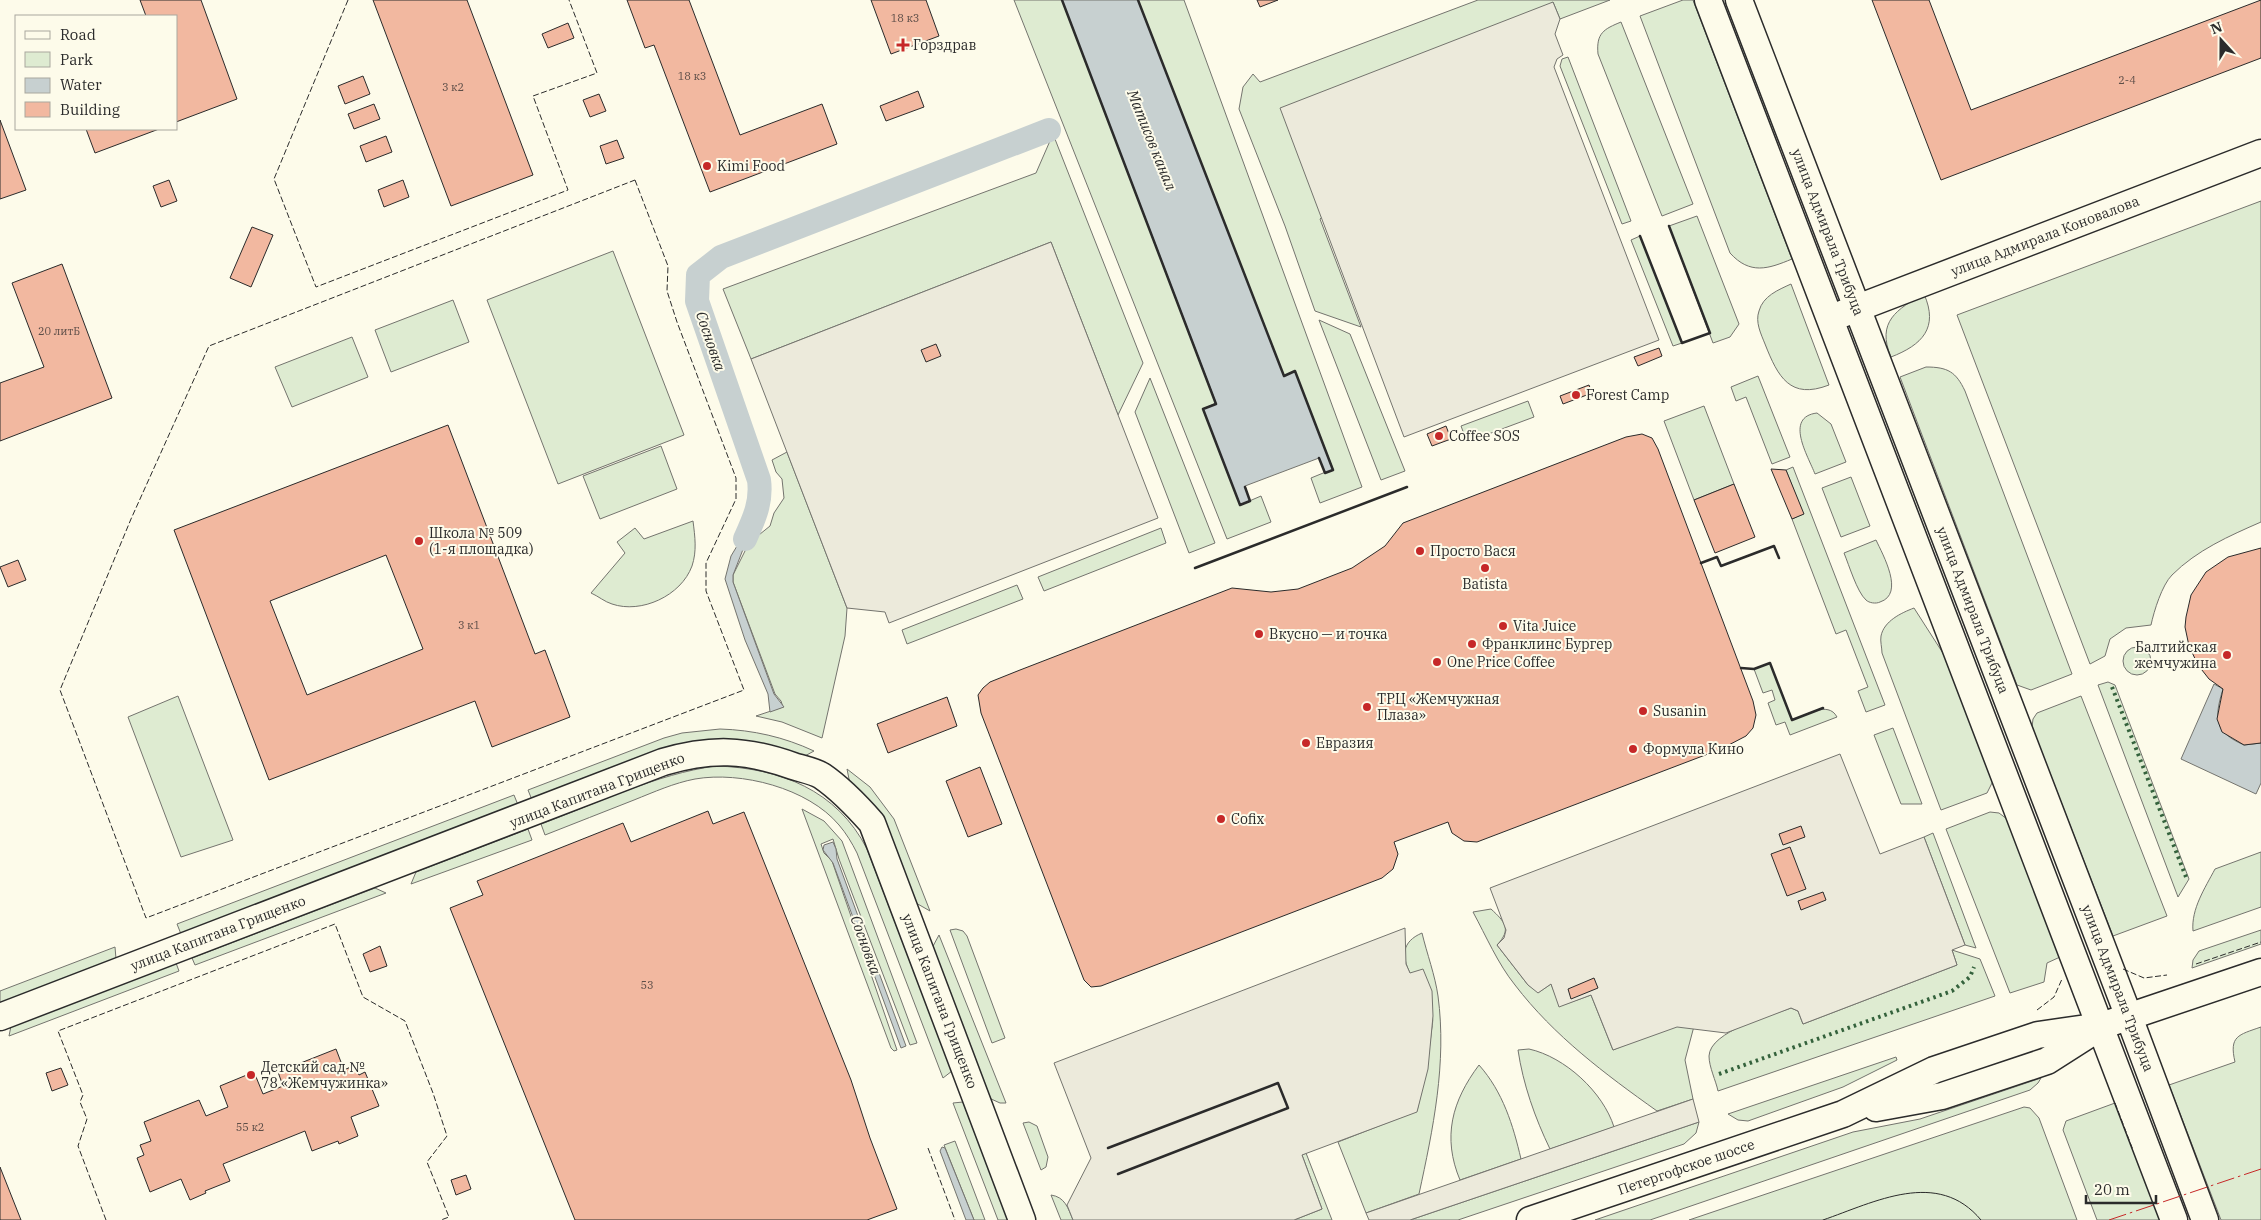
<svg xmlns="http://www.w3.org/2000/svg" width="2261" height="1220" font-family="'IBM Plex Serif',serif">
<rect width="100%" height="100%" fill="#fdfbea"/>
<g fill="#deebd1" stroke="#74746e">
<path d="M1014,0H1062L1216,404L1203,409L1240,505L1261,496L1271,522L1227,539Z"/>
<path d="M1138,0H1184L1362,487L1320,503L1311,478L1333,469L1295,372L1284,376Z"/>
<path d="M1478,0H1610L1560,19L1553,2L1320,219L1361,327L1315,311L1285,226L1239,109L1243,87L1253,74L1260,82Z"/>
<path d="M1683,0H1693L1792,259C1768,269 1750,275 1730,253L1640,16Z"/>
<path d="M1621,22L1693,204L1662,216L1598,54C1596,33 1604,29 1621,22Z"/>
<path d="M1568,57L1631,221L1622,224L1560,66L1562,59Z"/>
<path d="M1053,134L1143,363L1118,415L1051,242L751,359L723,289L1036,173Z"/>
<path d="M2261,201V522C2229,536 2197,550 2172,575C2162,585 2154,611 2151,625L2126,628L2110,639L2105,656L2090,664L1957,315Z"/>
<path d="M1697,216L1739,324L1730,337L1713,343L1669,226Z"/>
<path d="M1640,236L1682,343L1673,346L1631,240Z"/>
<path d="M613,251L684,435L558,484L487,300Z"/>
<path d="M1791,284L1829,385C1790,400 1778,377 1765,344C1761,334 1755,322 1759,311C1763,296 1778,290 1791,284Z"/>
<path d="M1924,294C1939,328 1922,345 1891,357C1876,322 1897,309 1924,294Z"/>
<path d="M453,300L469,342L391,372L375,330Z"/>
<path d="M1319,320L1350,334L1405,471L1381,480Z"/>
<path d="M352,337L368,377L292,407L275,367Z"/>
<path d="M1926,367C1948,367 1956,372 1965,391L2072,674L2031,690L2017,685L1900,377Z"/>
<path d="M1758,376L1790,457L1772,464L1746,397L1736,401L1731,387Z"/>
<path d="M1150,378L1215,543L1189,553L1135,412Z"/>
<path d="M1528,401L1534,417L1467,442L1461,426Z"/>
<path d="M1704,406L1734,484L1694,500L1664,421Z"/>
<path d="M1817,413L1831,424L1846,462L1815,474C1808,456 1784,417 1817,413Z"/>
<path d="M661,446L677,489L600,519L583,476Z"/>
<path d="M787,452L847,608L845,636L822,738L782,722L756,716L783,707L781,701L775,694L733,582V575L749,543L770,526L774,513L784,498L782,479L776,472L772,460Z"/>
<path d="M1793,467L1885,705L1866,712L1858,691L1868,687L1846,630L1836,634L1792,519L1803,514L1786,470Z"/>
<path d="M1851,477L1870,526L1841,537L1822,488Z"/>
<path d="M693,521C695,537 697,551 692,566C681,596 641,614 612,604C605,602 598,596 591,593L625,553L617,542L635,528L644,539Z"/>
<path d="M1161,528L1166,543L1044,591L1038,577Z"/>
<path d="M1876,540C1883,555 1905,594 1880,602C1876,604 1869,603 1866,600C1857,592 1849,565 1844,553Z"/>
<path d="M1017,585L1023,599L907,644L902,630Z"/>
<path d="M1914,608L1948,661L1994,779L1987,793L1941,810L1882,653C1882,648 1880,641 1881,636C1884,621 1901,613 1914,608Z"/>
<circle cx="2137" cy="661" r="14"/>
<path d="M1770,663L1792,720C1805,716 1828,700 1837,717L1790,735L1785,722L1776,725L1768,703L1775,700L1772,690L1763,693L1754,669Z"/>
<path d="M2108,682L2115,685L2189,879L2178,897L2098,685Z"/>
<path d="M178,696L233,840L181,857L128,717Z"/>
<path d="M2081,696L2167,916L2113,936L2032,727L2033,719L2037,713Z"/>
<path d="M1893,728L1922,804H1901L1874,735Z"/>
<path d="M720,729C753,730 784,737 814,751L803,757L778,749L532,800L528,790L664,738L682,733Z"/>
<path d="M716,766C780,768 837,790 867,849L952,1071L943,1078L857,853C852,843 846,833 839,825C808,788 741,771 695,779C674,783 654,792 634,800C604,812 575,823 545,835L541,824C598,803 656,774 716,766Z"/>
<path d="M847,769L870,787L894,819L930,911L916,903L850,784Z"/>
<path d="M514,795L518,805L181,934L177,924Z"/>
<path d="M802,809L824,821L842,841L917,1043L910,1045L839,859L833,839L821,844L824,853L832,861L897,1050L894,1051L891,1048Z"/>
<path d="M1990,812L1999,813L2007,819L2060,957L2047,963L2044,982L2010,993L1946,829Z"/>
<path d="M528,829L532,840L411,884L416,872Z"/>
<path d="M1933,833L1976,948L1965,945L1924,837Z"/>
<path d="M2261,852V907L2193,931C2191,909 2205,888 2215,869Z"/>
<path d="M375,888L386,893L195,965L192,958Z"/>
<path d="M1491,909C1505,922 1512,929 1497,945L1528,985L1539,992L1551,984L1560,1006L1591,995L1613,1050L1697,1015L1685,1060L1693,1099L1657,1111C1605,1074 1554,1036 1515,985C1498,964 1486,936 1473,912Z"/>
<path d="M956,929L963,931L967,936L1005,1038L992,1043L950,930Z"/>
<path d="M2261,930V944L2192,968L2193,960L2199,951Z"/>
<path d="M1422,933C1427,954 1435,975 1438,996C1447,1063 1433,1129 1419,1194L1366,1213L1338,1142L1417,1111C1423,1086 1428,1062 1431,1035C1431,1030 1434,1021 1432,1016C1427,991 1380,951 1422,933Z"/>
<path d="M939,935L1006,1103H1000L989,1098L932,948Z"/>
<path d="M115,947L116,959L0,1003V991Z"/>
<path d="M1952,950L1980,959L1995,996L1718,1091C1716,1081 1709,1067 1709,1056C1710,1031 1770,1016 1791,1008L1798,1011L1803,1024L1957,965Z"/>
<path d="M176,963L179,971L9,1036L11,1026Z"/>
<path d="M2261,1027V1220H2221L2169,1085L2235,1062C2229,1036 2238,1035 2261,1027Z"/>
<path d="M1529,1049C1565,1057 1603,1092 1614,1127L1550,1149C1535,1118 1523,1084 1518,1050Z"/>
<path d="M1896,1057L1897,1060L1843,1087L1748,1121L1738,1120L1728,1114Z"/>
<path d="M1479,1065C1503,1092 1513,1125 1521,1159L1460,1180C1442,1137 1452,1101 1479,1065Z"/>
<path d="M2041,1078L2038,1083L2030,1090L1650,1220H1595L1853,1132L1920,1119Z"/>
<path d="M963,1102L1008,1220H998L953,1103Z"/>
<path d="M2115,1103L2160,1220H2097L2063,1130L2066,1121Z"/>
<path d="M2024,1107L2030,1108L2039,1118L2077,1220H1689Z"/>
<path d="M1029,1122L1037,1126L1048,1157L1046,1167L1041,1170L1023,1123Z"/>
<path d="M1699,1122L1696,1133L1684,1144L1458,1220H1410Z"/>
<path d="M955,1141L985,1220H974L944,1145Z"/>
<path d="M1306,1153L1332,1220H1294L1322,1209L1302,1155Z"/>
<path d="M1051,1195C1065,1197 1068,1208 1073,1220H1061Z"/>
</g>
<g fill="#eceadb" stroke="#74746e">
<path d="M1553,2L1560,19L1555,34L1563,55L1557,59L1554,67L1659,340L1404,437L1280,108Z"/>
<path d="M1051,242L1158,518L889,623L885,612L847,608L751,359Z"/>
<path d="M1840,754L1880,854L1924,837L1965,945L1952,950L1957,965L1803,1024L1798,1011L1791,1008L1726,1033L1677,1027L1613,1050L1591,995L1559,1007L1551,984L1538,993L1528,985L1497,945L1504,938L1506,930L1490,888Z"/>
<path d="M1405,928L1406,964L1410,973L1423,969L1432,991L1433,1016L1428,1069L1417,1112L1302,1155L1322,1209L1294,1220H1073L1067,1205L1091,1158L1054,1063Z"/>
<path d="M1693,1099L1699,1122L1410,1220H1369L1366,1213Z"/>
</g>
<g fill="#c7d0d0" stroke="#74746e">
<path d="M1062,0H1138L1284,376L1295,371L1333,470L1325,473L1319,458L1245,486L1250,501L1240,505L1203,409L1216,403Z"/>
<path d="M758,511L733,575V582L774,694L784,707L770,712L768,694L745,640L725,579L731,556Z"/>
<path d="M2214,684L2223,689C2214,718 2214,732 2244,745L2261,743V783L2256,794L2181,759Z"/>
<path d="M833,842L836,849L837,859L906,1046L901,1048L833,863L823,850L824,845Z"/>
<path d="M942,1147L945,1148L974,1220H966L940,1151Z"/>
</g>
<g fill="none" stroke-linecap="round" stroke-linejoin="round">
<path stroke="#c7d0d0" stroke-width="24" d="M745,539C754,519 762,502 759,480L697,301L698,275L721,257L1049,130"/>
</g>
<g fill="#f2b8a0" stroke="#2b2b2b" fill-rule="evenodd">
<path d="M140,0H201L237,99L176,122V16H146Z"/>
<path d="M373,0H467L533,175L451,206Z"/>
<path d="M627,0H689L740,135L822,104L837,144L710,192L654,45L645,48Z"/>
<path d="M871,0H926L939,36L891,54Z"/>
<path d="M1257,0H1278L1260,7Z"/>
<path d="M1872,0H1929L1971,110L2261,0V58L1941,180Z"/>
<path d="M568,23L574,38L548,48L542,34Z"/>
<path d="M363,76L370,94L345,104L338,86Z"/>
<path d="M918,91L924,107L886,121L880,106Z"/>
<path d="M599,94L606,111L590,117L583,100Z"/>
<path d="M374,104L380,119L354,129L348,114Z"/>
<path d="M0,120L26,190L0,199Z"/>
<path d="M86,129H159L95,153Z"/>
<path d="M386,136L392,152L366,162L360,146Z"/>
<path d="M617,140L624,158L606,164L600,146Z"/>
<path d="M169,180L177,201L161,207L153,186Z"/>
<path d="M403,180L409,197L384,207L378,190Z"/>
<path d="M252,227L273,235L251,287L230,278Z"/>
<path d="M62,264L112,398L0,441V383L44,367L12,283Z"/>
<path d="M936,344L941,356L926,362L921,350Z"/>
<path d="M1659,348L1662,356L1638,366L1634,357Z"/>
<path d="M1589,385L1592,393L1563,404L1560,396Z"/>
<path d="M448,425L535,654L545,650L570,717L492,747L475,701L269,780L174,530ZM386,555L423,649L307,695L270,601Z"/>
<path d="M1446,426L1451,439L1432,446L1427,434Z"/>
<path d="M1642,434L1652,438L1658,449L1753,701L1756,715L1753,728L1746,736L1721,749L1477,842L1464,841L1452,833L1448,822L1394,842L1398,854L1393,869L1382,878L1101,986L1091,987L1084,980L981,713L978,695L983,688L990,682L1020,670L1232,588L1271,592L1298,589L1352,568L1385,546L1403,523L1626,437Z"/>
<path d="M1771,469L1786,470L1804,514L1792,519Z"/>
<path d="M1734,484L1755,537L1715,553L1694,500Z"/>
<path d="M2261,548V743L2244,745L2222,732L2217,719L2223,689L2209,679L2198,665L2189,646L2185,627L2186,617L2191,595L2206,572L2228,557Z"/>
<path d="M18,560L26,580L8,587L0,567Z"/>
<path d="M947,697L957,726L888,753L877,724Z"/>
<path d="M980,767L1002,824L968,837L946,781Z"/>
<path d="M708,811L713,824L744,812L851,1080L870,1138L897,1209L867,1220H575L450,908L483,895L477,881L623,823L631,842Z"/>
<path d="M1801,826L1805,837L1783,845L1779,834Z"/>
<path d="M1790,847L1806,889L1787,896L1771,854Z"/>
<path d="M1823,892L1826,900L1801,910L1798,901Z"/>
<path d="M380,946L387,966L370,972L363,954Z"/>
<path d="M1594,978L1598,988L1571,999L1568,989Z"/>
<path d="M336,1049L344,1070L355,1065L359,1075L365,1072L379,1106L351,1117L358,1136L339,1144L338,1141L312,1151L305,1131L223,1164L230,1181L205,1191L206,1193L190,1200L181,1179L150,1192L137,1158L144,1155L140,1145L151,1141L144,1122L199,1100L206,1116L228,1107L220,1086L254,1072L263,1094L283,1086L278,1072Z"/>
<path d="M61,1068L68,1085L52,1091L46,1073Z"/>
<path d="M0,1167L21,1220H0Z"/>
<path d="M466,1175L471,1189L456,1195L451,1180Z"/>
</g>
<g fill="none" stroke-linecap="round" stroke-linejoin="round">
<g stroke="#2b2b2b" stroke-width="29">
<g id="minor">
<path d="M1708,0L2174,1220"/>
<path d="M1739,0L2129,1017L2205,1220"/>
<path d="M1842,314L2261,153"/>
<path d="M0,1017L663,762C711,748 745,749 793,766C802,769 814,771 822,776C841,789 857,806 872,823L1022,1220"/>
<path d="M1876,1108L1942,1096L2047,1061L2094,1031"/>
<path d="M1530,1220L1843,1114L1934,1070L2038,1035L2101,1026L2261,972"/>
</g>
</g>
<use href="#minor" stroke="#fdfbea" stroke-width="26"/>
<path stroke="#2b2b2b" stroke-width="1" d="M1823,1220C1875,1202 1938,1168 1981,1220"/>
<g stroke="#34623c" stroke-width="4" stroke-dasharray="2.5 4" stroke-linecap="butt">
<path d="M2112,687L2186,877"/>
<path d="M1719,1074L1952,991L1970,977L1974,967"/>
</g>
<g stroke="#2b2b2b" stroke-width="1" stroke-dasharray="6 2.5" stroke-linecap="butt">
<path d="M348,0L274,179L316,287L568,190L533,96L597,73L569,0"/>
<path d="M635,180L668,266L667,291L677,322L736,478V499L706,563V591L744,690L146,918L60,690L131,519L209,346Z"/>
<path d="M2196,964L2261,942"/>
<path d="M2123,969L2144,978L2167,975"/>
<path d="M2037,1010L2054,997L2062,979"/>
<path d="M2115,1103L2133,1150"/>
<path d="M928,1148L955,1220"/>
<path d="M106,1220L78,1146L87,1119L80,1102L83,1095L58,1031L335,924L363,997L405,1021L433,1093L447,1136L427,1162L449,1217L441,1220"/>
</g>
<g stroke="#2b2b2b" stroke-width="2.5">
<path d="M1062,0L1216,404L1203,409L1240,505L1250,501L1245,487"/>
<path d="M1138,0L1284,376L1295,371L1333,470L1325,473L1319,458"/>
<path d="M1640,236L1682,343L1710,333L1669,226"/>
<path d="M1701,563L1717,557L1721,566L1774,546L1779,558"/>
<path d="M1195,568L1407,487"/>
<path d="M1741,668L1754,669L1770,663L1792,720L1823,708"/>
<path d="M1108,1148L1278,1083L1288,1108L1118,1174"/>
</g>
<path stroke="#c62828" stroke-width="1" stroke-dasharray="18 4 2.5 4" stroke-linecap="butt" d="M2109,1220L2261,1169"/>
</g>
<g fill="#c62828" stroke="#fdfbea" stroke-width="2">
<path d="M900.5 37.5h5v5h5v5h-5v5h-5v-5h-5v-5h5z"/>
<circle cx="707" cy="166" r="5"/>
<circle cx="1576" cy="395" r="5"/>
<circle cx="1439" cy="436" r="5"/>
<circle cx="419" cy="541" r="5"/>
<circle cx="1420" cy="551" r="5"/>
<circle cx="1485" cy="568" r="5"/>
<circle cx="1503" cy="626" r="5"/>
<circle cx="1259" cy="634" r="5"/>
<circle cx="1472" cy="644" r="5"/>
<circle cx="2227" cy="655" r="5"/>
<circle cx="1437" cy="662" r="5"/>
<circle cx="1367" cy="707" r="5"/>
<circle cx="1643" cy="711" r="5"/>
<circle cx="1306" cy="743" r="5"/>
<circle cx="1633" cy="749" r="5"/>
<circle cx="1221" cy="819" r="5"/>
<circle cx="251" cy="1075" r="5"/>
</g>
<g text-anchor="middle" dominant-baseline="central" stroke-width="4" stroke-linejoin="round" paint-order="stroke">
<g font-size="11" fill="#5d4e48">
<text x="905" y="18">18 к3</text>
<text x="692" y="76">18 к3</text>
<text x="2127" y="80">2-4</text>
<text x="453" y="87">3 к2</text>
<text x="59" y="331">20 литБ</text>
<text x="469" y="625">3 к1</text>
<text x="647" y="985">53</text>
<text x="250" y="1127">55 к2</text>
</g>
<g font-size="14" fill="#2b2b2b" stroke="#fdfbea" text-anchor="start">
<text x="913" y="45">Горздрав</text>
<text x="717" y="166">Kimi Food</text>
<text x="1586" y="395">Forest Camp</text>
<text x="1449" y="436">Coffee SOS</text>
<text x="429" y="533">Школа № 509<tspan x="429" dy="16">(1-я площадка)</tspan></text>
<text x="1430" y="551">Просто Вася</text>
<text x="1485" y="584" text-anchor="middle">Batista</text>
<text x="1513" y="626">Vita Juice</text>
<text x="1269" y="634">Вкусно — и точка</text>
<text x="1482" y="644">Франклинс Бургер</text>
<text x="2217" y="647" text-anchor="end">Балтийская<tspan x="2217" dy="16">жемчужина</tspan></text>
<text x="1447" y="662">One Price Coffee</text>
<text x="1377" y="699">ТРЦ «Жемчужная<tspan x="1377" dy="16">Плаза»</tspan></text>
<text x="1653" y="711">Susanin</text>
<text x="1316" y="743">Евразия</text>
<text x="1643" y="749">Формула Кино</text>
<text x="1231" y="819">Cofix</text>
<text x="261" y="1067">Детский сад №<tspan x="261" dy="16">78 «Жемчужинка»</tspan></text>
</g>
<g font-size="14" fill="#2b2b2b" stroke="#fdfbea">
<text transform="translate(1828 232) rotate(69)">улица Адмирала Трибуца</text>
<text transform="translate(2045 236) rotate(-21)">улица Адмирала Коновалова</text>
<text transform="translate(1973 610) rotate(69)">улица Адмирала Трибуца</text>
<text transform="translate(597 790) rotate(-21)">улица Капитана Грищенко</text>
<text transform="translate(218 933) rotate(-21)">улица Капитана Грищенко</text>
<text transform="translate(2118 988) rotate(69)">улица Адмирала Трибуца</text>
<text transform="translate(940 1001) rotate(69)">улица Капитана Грищенко</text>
<text transform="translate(1686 1167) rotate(-19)">Петергофское шоссе</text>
</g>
<g font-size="15" font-style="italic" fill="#2b2b2b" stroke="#fdfbea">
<text transform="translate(1152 140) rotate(68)">Матисов канал</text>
<text transform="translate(711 341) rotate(71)">Сосновка</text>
<text transform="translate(866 945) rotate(70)">Сосновка</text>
</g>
</g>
<rect x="15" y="15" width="162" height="115" fill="#fdfbea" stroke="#a9a89e"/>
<rect x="25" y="31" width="25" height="8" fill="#fdfbea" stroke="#a9a89e"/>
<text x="60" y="40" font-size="15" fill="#2b2b2b">Road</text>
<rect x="25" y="52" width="25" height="15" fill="#deebd1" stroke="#a9a89e"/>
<text x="60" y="65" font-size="15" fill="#2b2b2b">Park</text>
<rect x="25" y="78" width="25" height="15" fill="#c7d0d0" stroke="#a9a89e"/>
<text x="60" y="90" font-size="15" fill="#2b2b2b">Water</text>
<rect x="25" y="102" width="25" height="15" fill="#f2b8a0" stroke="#a9a89e"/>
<text x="60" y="115" font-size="15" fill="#2b2b2b">Building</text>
<g transform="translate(2221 40) rotate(339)" stroke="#fdfbea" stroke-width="4" paint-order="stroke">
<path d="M0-4L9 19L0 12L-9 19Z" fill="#2b2b2b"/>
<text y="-8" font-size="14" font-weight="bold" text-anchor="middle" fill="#2b2b2b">N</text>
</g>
<path d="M2086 1195v8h70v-8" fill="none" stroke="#2b2b2b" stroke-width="2.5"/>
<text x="2094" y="1195" font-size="15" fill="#2b2b2b" stroke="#fdfbea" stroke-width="4" paint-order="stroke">20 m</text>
</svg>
